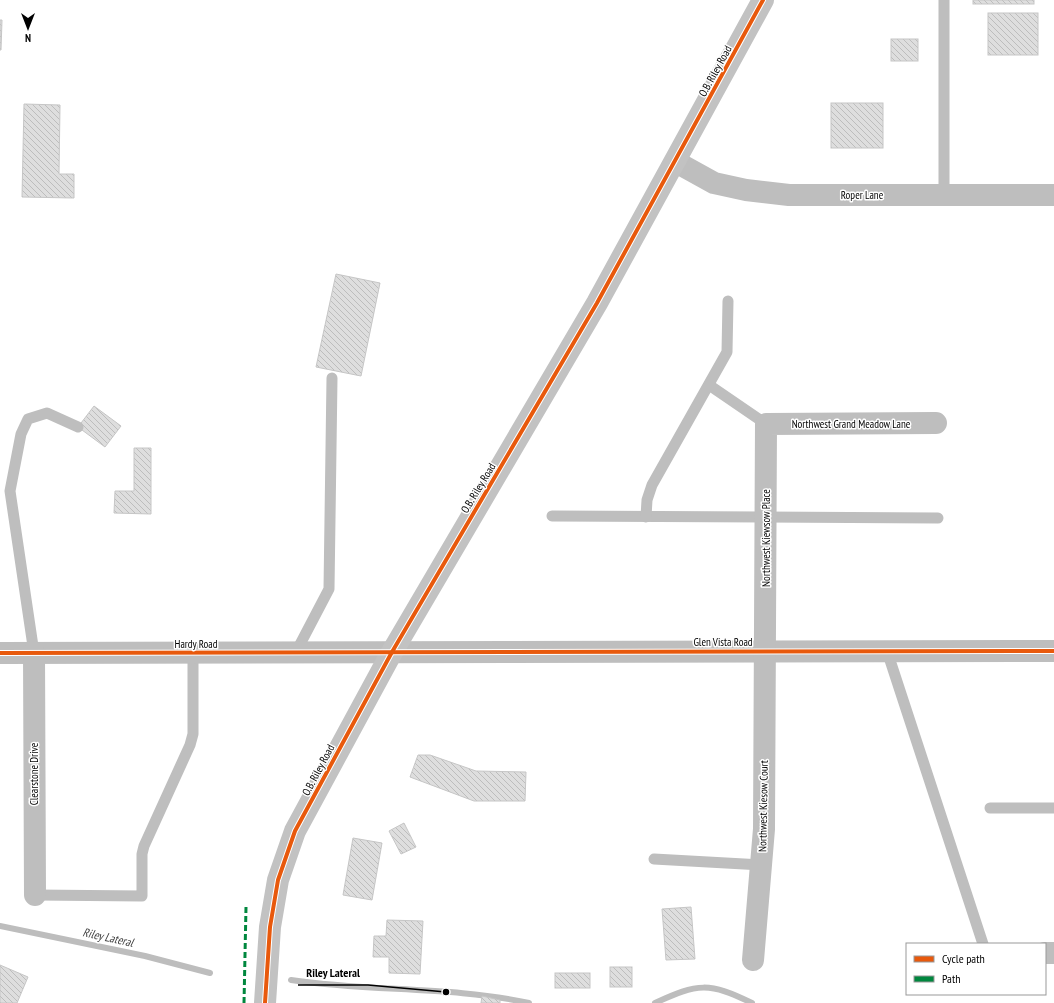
<svg xmlns="http://www.w3.org/2000/svg" width="1054" height="1003" font-family="'PT Sans Narrow',sans-serif">
<defs>
<pattern id="building-back-hatch" width="6" height="6" patternUnits="userSpaceOnUse"><rect width="6" height="6" fill="#dedede"/><path d="M-1 5l2 2M0 0l6 6M5-1l2 2" fill="none" stroke="#bdbdbd"/></pattern>
</defs>
<rect width="100%" height="100%" fill="#fff"/>
<g fill="none" stroke-linecap="round" stroke-linejoin="round">
<g stroke="#bdbdbd" stroke-width="6">
<path d="M0,926L145,956L210,973"/>
<path d="M291,980C370,992 451,986 529,1003"/>
<path d="M655,1003C698,983 709,982 752,1003"/>
</g>
</g>
<g fill="url(#building-back-hatch)" stroke="#c6c6c6">
<rect x="973" y="0" width="61" height="4"/>
<rect x="988" y="13" width="50" height="42"/>
<path d="M0,20H2L1,50H0Z"/>
<rect x="891" y="39" width="27" height="22"/>
<rect x="831" y="103" width="52" height="45"/>
<path d="M24,104L60,105L59,174H74V198L22,197Z"/>
<path d="M336,274L380,283L361,376L316,367Z"/>
<path d="M94,406L121,426L105,447L78,427Z"/>
<path d="M134,448H151V514L114,513L115,491H134Z"/>
<path d="M418,755H430L476,771L526,772L525,801H474L410,777Z"/>
<path d="M404,823L416,847L401,854L389,831Z"/>
<path d="M353,838L382,843L372,900L343,895Z"/>
<path d="M691,907L695,959L666,960L662,909Z"/>
<path d="M387,920L423,921L420,974L389,973V957H373L374,936H386Z"/>
<path d="M0,965L28,977L17,1003H0Z"/>
<rect x="610" y="967" width="22" height="20"/>
<rect x="555" y="973" width="35" height="15"/>
<path d="M482,996L500,1000V1003H481Z"/>
</g>
<g fill="none" stroke-linecap="round" stroke-linejoin="round">
<g stroke="#bebebe" stroke-width="11">
<path d="M944,195V0"/>
<path d="M709,385L766,424"/>
<path d="M552,516L938,518"/>
<path d="M646,517L647,500L652,485L727,352L728,301"/>
<path d="M887,651L983,944"/>
<path d="M296,652L329,589L332,378"/>
<path d="M34,653L10,491L21,434L28,419L47,413L78,427"/>
<path d="M990,808H1054"/>
<path d="M654,859L762,865"/>
<path d="M35,895L142,896V854L144,846L190,745L193,734V653"/>
</g>
<g stroke="#bebebe" stroke-width="22">
<path d="M676,162L714,183L746,190L789,195H1054"/>
<path d="M0,653L1054,651"/>
<path d="M34,653L35,895"/>
<path d="M1045,953H1054"/>
<path d="M753,960L764,829L766,424L936,423"/>
</g>
<path stroke="#c2c2c2" stroke-width="22" d="M265,1003L270,927L278,880L295,831L392,652L597,303L763,0"/>
<path stroke="#00873e" stroke-width="3" stroke-dasharray="6 3" stroke-linecap="butt" d="M244,1003L246,907"/>
<g stroke="#fff" stroke-width="6">
<g id="cycleway">
<path d="M0,653L1054,651"/>
<path d="M265,1003L270,927L278,880L295,831L392,652L597,303L763,0"/>
</g>
</g>
<use href="#cycleway" stroke="#e8590c" stroke-width="4"/>
</g>
<g text-anchor="middle" dominant-baseline="central" stroke-width="3" stroke-linejoin="round" paint-order="stroke">
<g font-size="11" fill="#000" stroke="#fff">
<text transform="translate(715 71) rotate(-61)">O.B. Riley Road</text>
<text x="862" y="195">Roper Lane</text>
<text x="851" y="424">Northwest Grand Meadow Lane</text>
<text transform="translate(478 488) rotate(-59)">O.B. Riley Road</text>
<text transform="translate(766 538) rotate(-90)">Northwest Kiewsow Place</text>
<text x="723" y="642">Glen Vista Road</text>
<text x="196" y="644">Hardy Road</text>
<text transform="translate(318 770) rotate(-62)">O.B. Riley Road</text>
<text transform="translate(34 774) rotate(-90)">Clearstone Drive</text>
<text transform="translate(763 806) rotate(-89)">Northwest Kiesow Court</text>
</g>
<g font-size="12" font-style="italic" fill="#424242" stroke="#fff">
<text transform="translate(108 937) rotate(12)">Riley Lateral</text>
</g>
</g>
<path fill="none" stroke="#000" stroke-width="1.5" d="M446 992L368 985H298"/>
<circle fill="#000" stroke="#fff" stroke-width="1.5" cx="446" cy="992" r="4"/>
<g font-size="12" text-anchor="middle" font-weight="bold" fill="#000" stroke="#fff" stroke-width="3" stroke-linejoin="round" paint-order="stroke">
<text x="333" y="977">Riley Lateral</text>
</g>
<rect x="906" y="943" width="140" height="52" fill="#ffffff" stroke="#999999"/>
<rect x="914" y="956" width="20" height="6" fill="#e8590c" stroke="#999999"/>
<text x="942" y="963" font-size="12" fill="#000000">Cycle path</text>
<rect x="914" y="976" width="20" height="6" fill="#00873e" stroke="#999999"/>
<text x="942" y="983" font-size="12" fill="#000000">Path</text>
<g transform="translate(28 28) rotate(180)" stroke="#ffffff" stroke-width="3" paint-order="stroke">
<path d="M0-3L7 15L0 10L-7 15Z" fill="#000000"/>
<text y="-6" font-size="11" font-weight="bold" text-anchor="middle" fill="#000000">N</text>
</g>
</svg>
